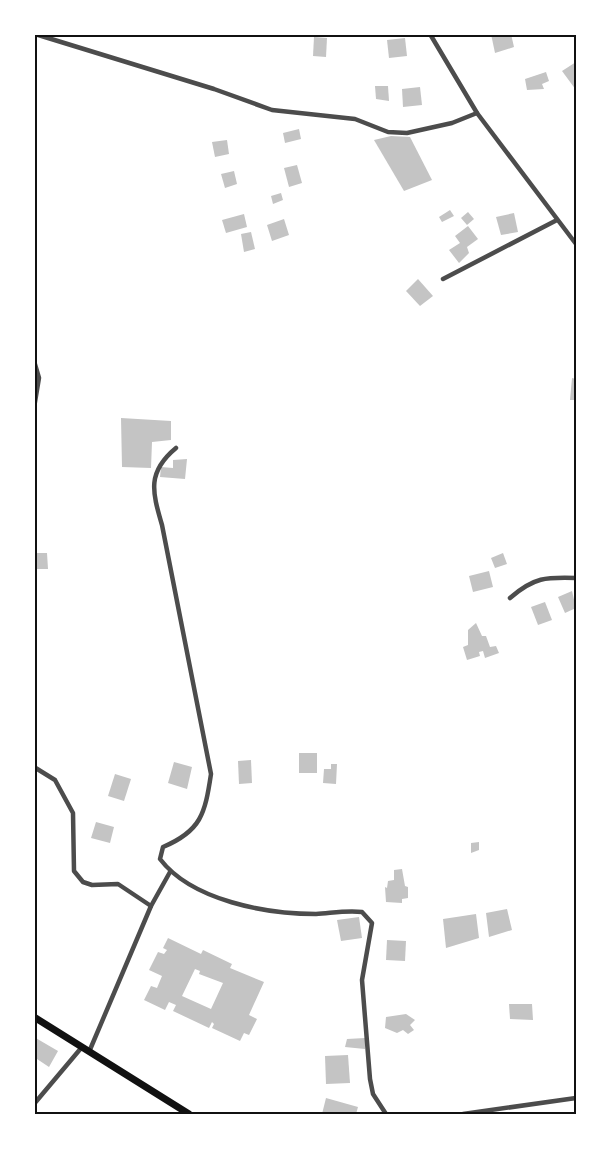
<svg xmlns="http://www.w3.org/2000/svg" width="611" height="1149" font-family="'PT Sans',sans-serif">
<rect width="100%" height="100%" fill="#fff"/>
<g fill="#c4c4c4" fill-rule="evenodd">
<path d="M491,34H511L514,47L495,53Z"/>
<path d="M314,37L327,38L326,57L313,56Z"/>
<path d="M405,38L407,56L389,58L387,40Z"/>
<path d="M576,62V90L562,71Z"/>
<path d="M546,72L549,81L542,84L544,89L527,90L525,79Z"/>
<path d="M375,86H388L389,101L376,99Z"/>
<path d="M420,87L422,105L403,107L402,89Z"/>
<path d="M299,129L301,139L285,143L283,133Z"/>
<path d="M391,136L410,137L432,180L404,191L374,140Z"/>
<path d="M227,140L229,154L215,157L212,142Z"/>
<path d="M297,165L302,183L289,187L284,168Z"/>
<path d="M234,171L237,184L225,188L221,174Z"/>
<path d="M281,193L283,200L273,204L271,196Z"/>
<path d="M450,210L454,216L442,222L439,217Z"/>
<path d="M468,212L474,219L467,225L461,218Z"/>
<path d="M514,213L518,232L501,235L496,217Z"/>
<path d="M244,214L247,227L226,233L222,220Z"/>
<path d="M284,219L289,235L272,241L267,225Z"/>
<path d="M468,226L478,239L467,247L469,253L459,263L449,250L460,243L455,236Z"/>
<path d="M251,232L255,249L244,252L241,234Z"/>
<path d="M418,279L433,296L420,306L406,291Z"/>
<path d="M572,378L576,379V400H570Z"/>
<path d="M121,418L171,421V440L152,442L151,468L122,467Z"/>
<path d="M187,459L185,479L160,477L161,467L173,468V460Z"/>
<path d="M34,553H47L48,569H34Z"/>
<path d="M503,553L507,564L495,568L491,558Z"/>
<path d="M489,571L493,587L473,592L469,576Z"/>
<path d="M572,591L576,608L565,613L558,597Z"/>
<path d="M545,602L552,620L538,625L531,607Z"/>
<path d="M476,623L482,636H486L490,647L496,646L499,653L485,658L483,651L479,652L480,656L467,660L463,647L468,645V630Z"/>
<rect x="299" y="753" width="18" height="20"/>
<path d="M251,760L252,783L239,784L238,761Z"/>
<path d="M174,762L192,767L187,789L168,783Z"/>
<path d="M331,764H337L336,784L323,783L324,769H331Z"/>
<path d="M115,774L131,779L124,801L108,796Z"/>
<path d="M96,822L114,827L110,843L91,838Z"/>
<path d="M479,842V850L471,853V843Z"/>
<path d="M402,869L405,886L408,887V898L402,899V903L386,902L385,887L387,888L388,881L394,880V870Z"/>
<path d="M507,909L512,930L489,937L486,913Z"/>
<path d="M476,914L479,938L446,948L443,919Z"/>
<path d="M359,917L362,938L341,941L337,920Z"/>
<path d="M168,938L201,954L203,950L232,964L230,968L264,982L249,1015L257,1019L249,1035L244,1033L240,1041L212,1028L214,1024L212,1022L209,1028L173,1011L176,1005L169,1002L165,1010L144,1000L151,986L157,988L162,976L149,970L158,952L164,954L167,950L163,948ZM195,969L200,971L199,974L223,983L211,1009L182,996Z"/>
<path d="M387,940L406,941L405,961L386,960Z"/>
<path d="M509,1004H532L533,1020L510,1019Z"/>
<path d="M406,1014L415,1020L410,1025L414,1030L408,1034L403,1030L397,1033L385,1028L386,1017Z"/>
<path d="M34,1037L58,1051L49,1067L34,1057Z"/>
<path d="M365,1038V1049L345,1047L347,1039Z"/>
<path d="M348,1055L350,1083L326,1084L325,1056Z"/>
<path d="M326,1098L358,1107L356,1114H322Z"/>
</g>
<g fill="none" stroke-linecap="round" stroke-linejoin="round">
<g stroke="#4c4c4c" stroke-width="4.5">
<path d="M35,34L214,89L272,110L355,119L388,132L407,133L452,123L477,113"/>
<path d="M430,34L477,113L576,244"/>
<path d="M443,279L557,220"/>
<path d="M34,361L39,378L34,408"/>
<path d="M176,448C147,472 152,491 162,525L211,774C205,814 201,831 163,847L160,859C192,901 267,914 316,914C332,913 347,910 362,912L372,923L362,980L370,1079L373,1094L386,1114"/>
<path d="M510,598C534,577 546,577 576,578"/>
<path d="M34,767L55,780L73,813L74,871L83,882L92,885L118,884L151,906"/>
<path d="M89,1052L151,906L170,872"/>
<path d="M34,1104L82,1047"/>
<path d="M463,1114L576,1098"/>
</g>
<path stroke="#111" stroke-width="7" d="M34,1017L189,1114"/>
</g>
<rect width="611" height="1149" fill="none" stroke="#ffffff" stroke-width="72"/>
<rect x="36" y="36" width="539" height="1077" fill="none" stroke="#111" stroke-width="2"/>
</svg>
